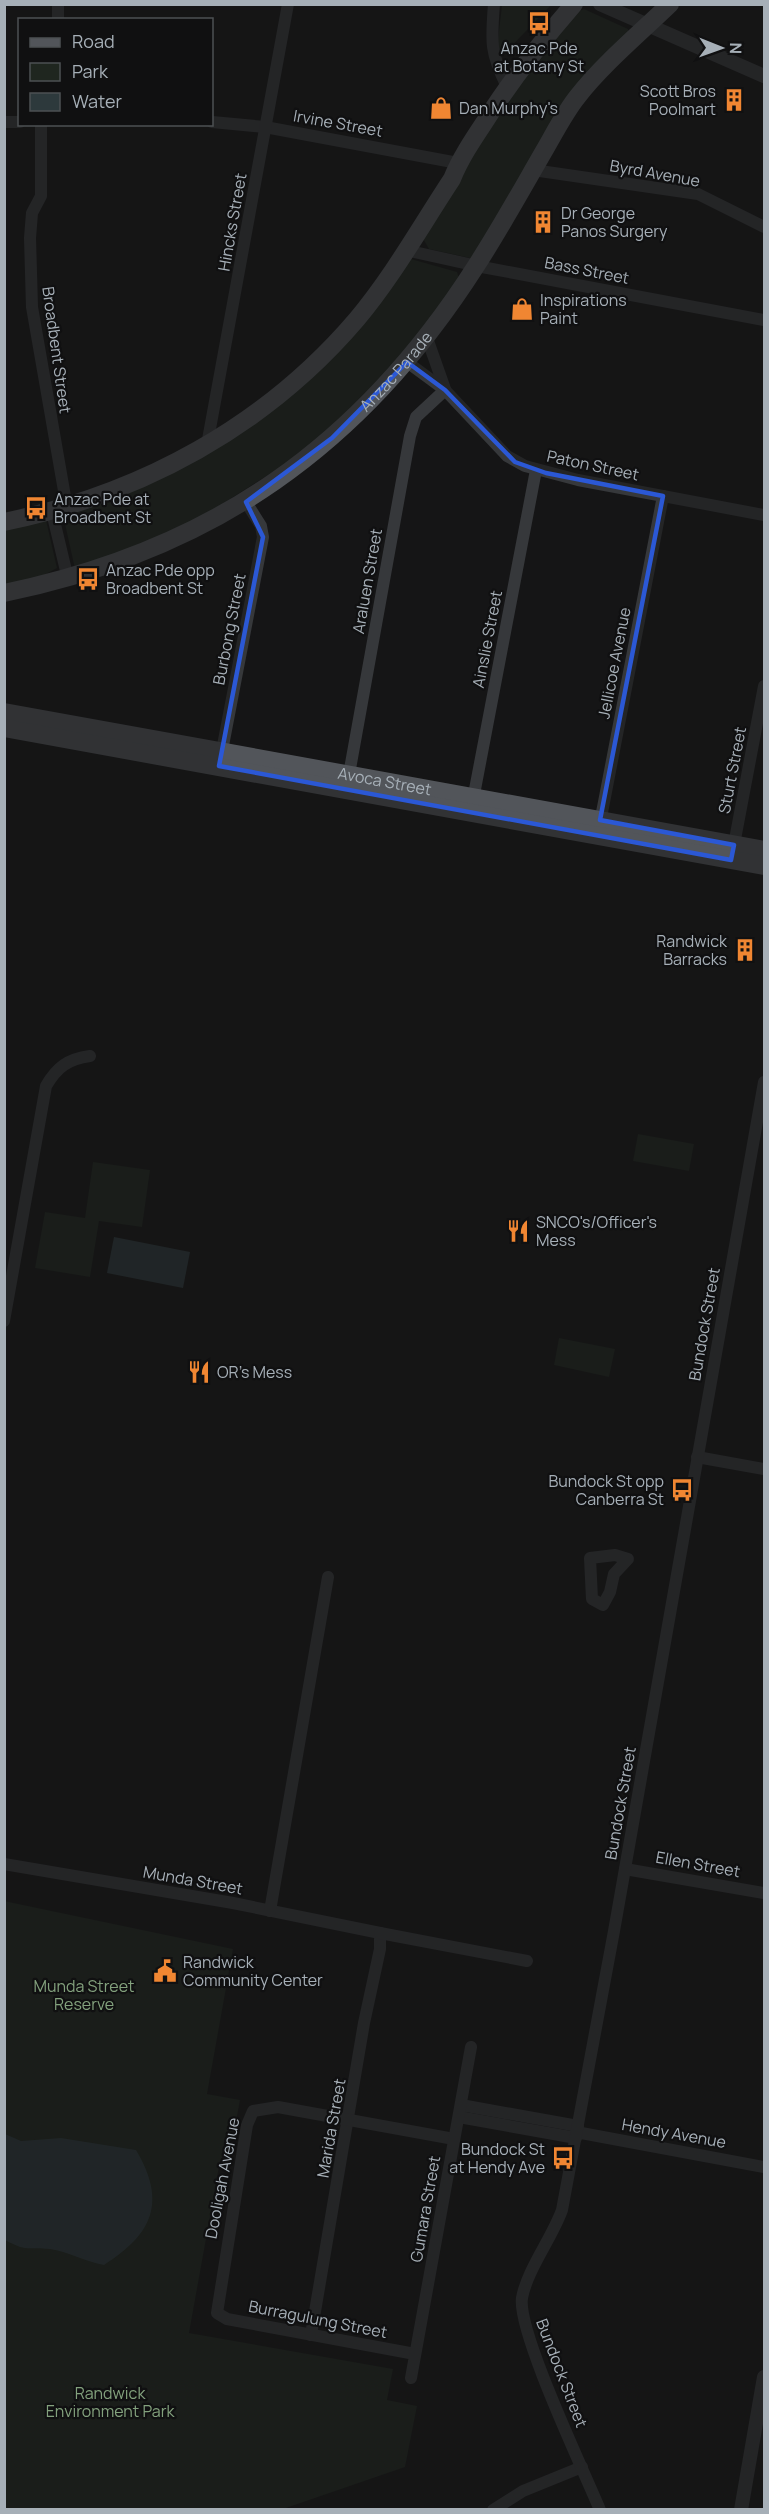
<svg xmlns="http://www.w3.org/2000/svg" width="769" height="2514" font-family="Manrope,sans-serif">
<rect width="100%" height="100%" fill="#151516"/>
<g fill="#1f261f">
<path d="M502,5H551L504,54L497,48Z"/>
<path d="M584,9L628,29V35L475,259L429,249L421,235L512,92L577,12Z"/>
<path d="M411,259L457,272L460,281L422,335L317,444L181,530L75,569L63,515L249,423L299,390L336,352L404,264Z"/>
<path d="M46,520L57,568L29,583L5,587L4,529Z"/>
<path d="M638,1134L694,1144L689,1171L633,1161Z"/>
<path d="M93,1162L150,1170L142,1227L99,1221L90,1277L35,1268L45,1212L85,1218Z"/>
<path d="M559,1338L615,1349L609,1377L554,1365Z"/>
<path d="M4,1901L233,1949L207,2094L240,2100L233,2138L220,2161L189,2333L393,2369L387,2400L417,2406L405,2467L283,2509H5Z"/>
</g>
<g fill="#2d393c">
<path d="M114,1237L190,1252L183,1288L107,1273Z"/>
<path d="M5,2134L21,2141L61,2138L136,2150C167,2202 153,2234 104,2265C86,2262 67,2251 50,2249C26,2246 29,2253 5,2240Z"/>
</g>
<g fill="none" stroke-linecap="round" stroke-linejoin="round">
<g stroke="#36383b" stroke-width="12">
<path d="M494,4C491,42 490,52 507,87"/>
<path d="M58,20V4"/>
<path d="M4,122H20"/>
<path d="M212,122L265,127L458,163"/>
<path d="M41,124V196L32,213L30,238L32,307L67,508"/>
<path d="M533,170L698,194L764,227"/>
<path d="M405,250L482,267L764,320"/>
<path d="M427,338L445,389"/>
<path d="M407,362L445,390L507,456L525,466L578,480L764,515"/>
<path d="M207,445L288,4"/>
<path d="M52,512L68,579"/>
<path d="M221,756L263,537L261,526L246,502"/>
<path d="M348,780L410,436L416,417L445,390"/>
<path d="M472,805L536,470"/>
<path d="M599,828L663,496"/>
<path d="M733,850L764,686"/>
<path d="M4,1321L46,1086C57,1067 68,1059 90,1056"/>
<path d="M697,1457L764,1469"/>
<path d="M615,1555L628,1559L614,1574L610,1592L603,1605L592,1599L590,1558Z"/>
<path d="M4,1864L233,1903L380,1933V1949L364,2023L311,2335"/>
<path d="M625,1869L764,1893"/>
<path d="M270,1911L328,1577"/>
<path d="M380,1933L527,1961"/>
<path d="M461,2105L578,2126"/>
<path d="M459,2117L576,2138"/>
<path d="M576,2132L764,2167"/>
<path d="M415,2354L227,2319L217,2313L247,2125L253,2111L278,2107L454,2139"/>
<path d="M411,2378L471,2047"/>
<path d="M493,2510L523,2491L582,2467"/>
<path d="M600,2510C584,2471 517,2331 522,2298C527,2270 552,2238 562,2210L614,1931L764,1082"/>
</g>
<g stroke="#36383b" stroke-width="14">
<path d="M600,4L764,76"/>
<path d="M741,2510L764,2377"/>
</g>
<g stroke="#52555a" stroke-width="18">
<path d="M4,522C141,494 266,426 357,319C393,276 421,226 452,179C460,159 472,141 484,123C511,80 541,42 574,4"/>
<path id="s1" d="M4,593C213,550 361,446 476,266C500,229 522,189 544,151C555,132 565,112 578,96C603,64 640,33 670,4"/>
<path id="s2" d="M4,712L764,850"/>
<path d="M4,728L764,866"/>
</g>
</g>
<path d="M0 0H769V2514H0ZM407,362L445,390L515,462L546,473L663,496L600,820L734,845L731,860L219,766L263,537L246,502L332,438Z" fill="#151516" fill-opacity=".55" fill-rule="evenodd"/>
<path fill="none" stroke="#2b58d5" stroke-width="4.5" stroke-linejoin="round" d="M407,362L445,390L515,462L546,473L663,496L600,820L734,845L731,860L219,766L263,537L246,502L332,438Z"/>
<defs>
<g id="bus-bare" transform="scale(1.8)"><path d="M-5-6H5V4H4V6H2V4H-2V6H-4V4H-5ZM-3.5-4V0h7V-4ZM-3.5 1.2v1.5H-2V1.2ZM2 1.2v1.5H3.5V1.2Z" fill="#f08632" stroke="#101011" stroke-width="2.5" paint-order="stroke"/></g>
<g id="building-bare" transform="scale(1.8)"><path d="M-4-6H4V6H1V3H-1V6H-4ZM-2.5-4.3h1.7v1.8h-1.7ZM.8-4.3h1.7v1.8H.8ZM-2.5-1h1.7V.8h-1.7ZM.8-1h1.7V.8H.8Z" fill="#f08632" stroke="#101011" stroke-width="2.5" paint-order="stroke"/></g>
<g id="shop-bare" transform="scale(1.8)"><path d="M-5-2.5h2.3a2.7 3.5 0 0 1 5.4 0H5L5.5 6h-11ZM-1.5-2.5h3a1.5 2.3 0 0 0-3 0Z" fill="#f08632" stroke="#101011" stroke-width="2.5" paint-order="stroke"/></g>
<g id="restaurant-bare" transform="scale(1.8)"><path d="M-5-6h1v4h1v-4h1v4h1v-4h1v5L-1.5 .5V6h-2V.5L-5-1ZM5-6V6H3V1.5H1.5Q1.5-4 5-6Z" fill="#f08632" stroke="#101011" stroke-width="2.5" paint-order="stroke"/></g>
<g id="civic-bare" transform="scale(1.8)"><path d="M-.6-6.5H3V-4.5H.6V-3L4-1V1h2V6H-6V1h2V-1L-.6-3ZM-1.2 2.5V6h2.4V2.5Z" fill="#f08632" stroke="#101011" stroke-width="2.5" paint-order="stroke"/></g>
</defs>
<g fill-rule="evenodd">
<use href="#bus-bare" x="539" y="23"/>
<use href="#building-bare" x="734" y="100"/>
<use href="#shop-bare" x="441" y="108"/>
<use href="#building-bare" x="543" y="222"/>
<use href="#shop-bare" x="522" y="309"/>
<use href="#bus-bare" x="36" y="508"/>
<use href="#bus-bare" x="88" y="579"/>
<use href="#building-bare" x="745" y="950"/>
<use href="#restaurant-bare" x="518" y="1231"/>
<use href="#restaurant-bare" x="199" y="1372"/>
<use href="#bus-bare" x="682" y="1490"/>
<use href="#civic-bare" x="165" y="1971"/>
<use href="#bus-bare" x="563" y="2158"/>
</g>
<g text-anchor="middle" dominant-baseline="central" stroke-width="4.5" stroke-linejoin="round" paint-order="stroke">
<g font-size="16" fill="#a6afb7" stroke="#101011" text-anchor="start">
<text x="539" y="48" text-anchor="middle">Anzac Pde<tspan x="539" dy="18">at Botany St</tspan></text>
<text x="716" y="91" text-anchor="end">Scott Bros<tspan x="716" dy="18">Poolmart</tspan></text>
<text x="459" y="108">Dan Murphy's</text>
<text x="561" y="213">Dr George<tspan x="561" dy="18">Panos Surgery</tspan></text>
<text x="540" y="300">Inspirations<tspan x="540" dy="18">Paint</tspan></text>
<text x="54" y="499">Anzac Pde at<tspan x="54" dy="18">Broadbent St</tspan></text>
<text x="106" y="570">Anzac Pde opp<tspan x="106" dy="18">Broadbent St</tspan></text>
<text x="727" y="941" text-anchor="end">Randwick<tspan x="727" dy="18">Barracks</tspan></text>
<text x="536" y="1222">SNCO's/Officer's<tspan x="536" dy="18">Mess</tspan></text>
<text x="217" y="1372">OR's Mess</text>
<text x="664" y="1481" text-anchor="end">Bundock St opp<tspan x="664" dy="18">Canberra St</tspan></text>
<text x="183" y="1962">Randwick<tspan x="183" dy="18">Community Center</tspan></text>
<text x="545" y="2149" text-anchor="end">Bundock St<tspan x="545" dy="18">at Hendy Ave</tspan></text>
</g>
<g font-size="16" fill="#a6afb7" stroke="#101011">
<text transform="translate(338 123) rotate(10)">Irvine Street</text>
<text transform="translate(655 173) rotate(10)">Byrd Avenue</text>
<text transform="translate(232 222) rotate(-80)">Hincks Street</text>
<text transform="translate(587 270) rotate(11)">Bass Street</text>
<text transform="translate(57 350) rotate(82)">Broadbent Street</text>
<text stroke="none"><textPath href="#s1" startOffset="459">Anzac Parade</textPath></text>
<text transform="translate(593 465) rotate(12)">Paton Street</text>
<text transform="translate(367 581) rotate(-80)">Araluen Street</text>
<text transform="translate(229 629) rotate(-79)">Burbong Street</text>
<text transform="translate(487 639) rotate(-79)">Ainslie Street</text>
<text transform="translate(614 663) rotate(-79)">Jellicoe Avenue</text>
<text transform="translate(732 770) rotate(-79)">Sturt Street</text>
<text stroke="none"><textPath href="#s2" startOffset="387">Avoca Street</textPath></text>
<text transform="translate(704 1324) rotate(-80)">Bundock Street</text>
<text transform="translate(620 1803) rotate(-80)">Bundock Street</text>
<text transform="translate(698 1864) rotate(10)">Ellen Street</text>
<text transform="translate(193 1880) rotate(10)">Munda Street</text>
<text transform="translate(331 2128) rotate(-80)">Marida Street</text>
<text transform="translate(674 2133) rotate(10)">Hendy Avenue</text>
<text transform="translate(222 2178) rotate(-79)">Dooligah Avenue</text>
<text transform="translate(425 2209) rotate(-80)">Gumara Street</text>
<text transform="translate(318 2319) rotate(11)">Burragulung Street</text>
<text transform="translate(562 2373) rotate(69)">Bundock Street</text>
</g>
<g font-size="16" fill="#83a17d" stroke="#101011">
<text x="84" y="1986">Munda Street<tspan x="84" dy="18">Reserve</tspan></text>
<text x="110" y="2393">Randwick<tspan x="110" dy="18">Environment Park</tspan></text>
</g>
</g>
<rect width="769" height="2514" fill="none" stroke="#a6afb7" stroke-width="12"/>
<rect x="18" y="18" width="195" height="108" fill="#101011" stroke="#4c5053" stroke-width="1.5"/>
<rect x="30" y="38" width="30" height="9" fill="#52555a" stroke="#4c5053" stroke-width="1.5"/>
<text x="72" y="48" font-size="18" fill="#a6afb7">Road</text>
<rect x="30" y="63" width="30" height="18" fill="#1f261f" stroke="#4c5053" stroke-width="1.5"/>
<text x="72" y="78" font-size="18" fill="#a6afb7">Park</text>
<rect x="30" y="93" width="30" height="18" fill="#2d393c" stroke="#4c5053" stroke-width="1.5"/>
<text x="72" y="108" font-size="18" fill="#a6afb7">Water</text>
<g transform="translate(721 48) rotate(91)" stroke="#101011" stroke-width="4.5" paint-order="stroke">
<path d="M0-4.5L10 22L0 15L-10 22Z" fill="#a6afb7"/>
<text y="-9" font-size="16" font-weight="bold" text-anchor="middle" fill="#a6afb7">N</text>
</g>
</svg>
